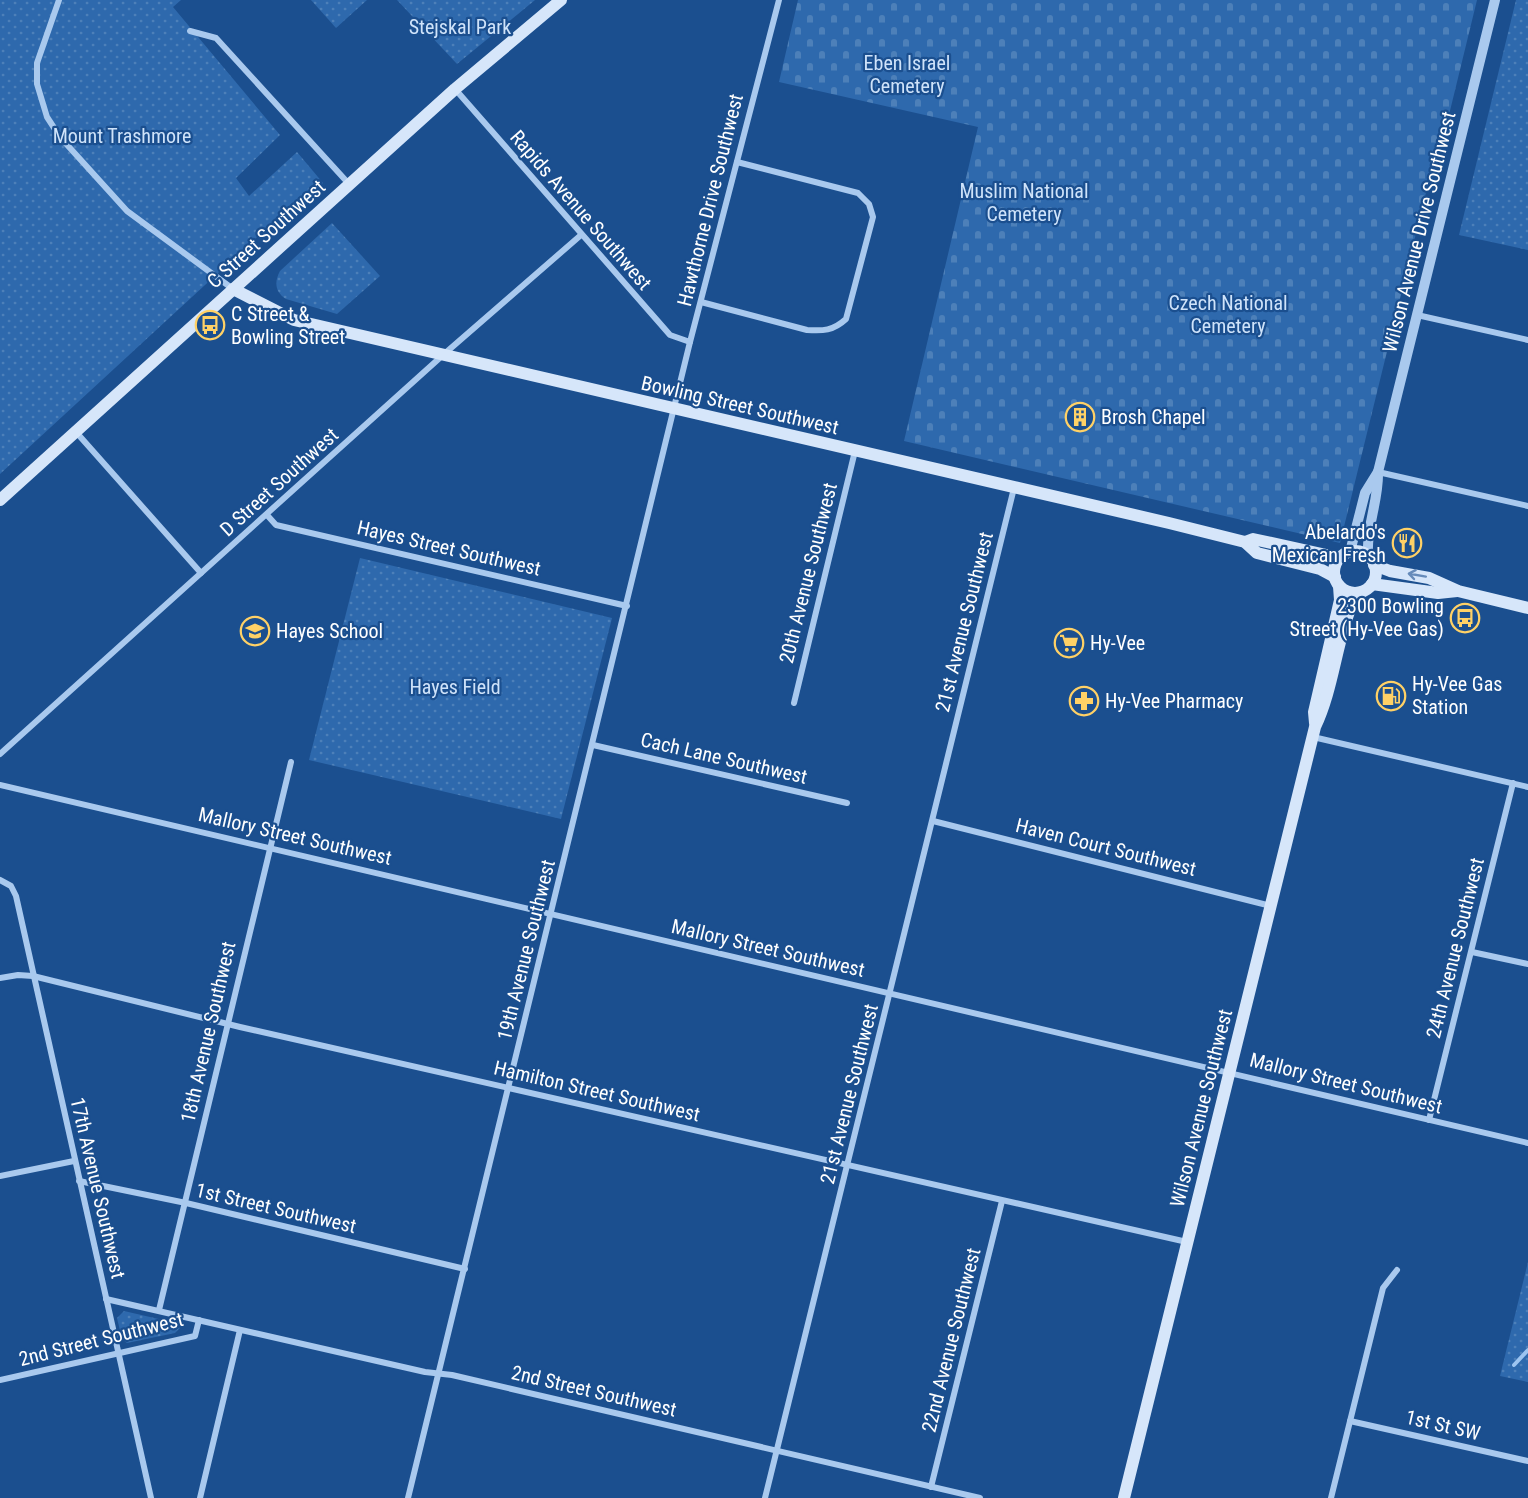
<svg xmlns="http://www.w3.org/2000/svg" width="1528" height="1498" font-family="'Roboto Condensed',sans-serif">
<defs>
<pattern id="cemetery-stones" width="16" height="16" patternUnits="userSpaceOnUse" patternTransform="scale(1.5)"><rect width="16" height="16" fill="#2e69ad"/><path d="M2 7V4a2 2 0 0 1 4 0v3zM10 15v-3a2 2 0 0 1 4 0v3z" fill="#4d80b9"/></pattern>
<pattern id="park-dots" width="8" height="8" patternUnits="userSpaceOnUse" patternTransform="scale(1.5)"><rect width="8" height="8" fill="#2e69ad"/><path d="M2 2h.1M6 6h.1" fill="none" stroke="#4d80b9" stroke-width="1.8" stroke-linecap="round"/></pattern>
</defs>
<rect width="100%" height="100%" fill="#1b4f8f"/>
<path fill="url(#cemetery-stones)" d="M798,0H1477L1438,160H1434L1340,543L904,441L978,127L779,82Z"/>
<g fill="url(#park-dots)">
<path d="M0,0H181L173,7L280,135L236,178L249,196L297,152L323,183L256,238L0,474Z"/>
<path d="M311,0H367L336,28Z"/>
<path d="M397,0H535L457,64Z"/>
<path d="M1516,0H1528V250L1459,235Z"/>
<path d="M332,223L380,276L337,314L286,299C275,292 274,282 280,271Z"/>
<path d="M360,558L612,618L561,819L309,760Z"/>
<path d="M1528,1262V1382L1500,1376Z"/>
<path d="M124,1311L176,1323L180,1328L175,1333L127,1343L122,1339L117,1318Z"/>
</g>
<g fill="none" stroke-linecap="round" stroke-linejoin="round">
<path stroke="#9cc4f0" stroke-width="4" d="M1514,1365L1528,1350"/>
<g stroke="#a9c9ee" stroke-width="6">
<path d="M59,0L37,63V84L47,117L60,137L127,211L233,289"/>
<path d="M190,31L216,38L349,184"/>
<path d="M455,89L670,335L690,342"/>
<path d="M701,302L807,330C823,331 833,331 846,319L873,217L869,204L858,193L737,162"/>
<path d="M1417,315L1528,340"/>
<path d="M76,432L201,573"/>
<path d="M1378,472L1528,506"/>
<path d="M267,515L276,525L627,606"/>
<path d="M794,703L855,451"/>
<path d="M1313,737L1528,787"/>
<path d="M593,745L847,803"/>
<path d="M0,754L443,355L581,235"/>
<path d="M0,785L1528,1143"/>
<path d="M933,821L1271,906"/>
<path d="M0,880L11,886L16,896L151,1498"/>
<path d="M1472,952L1528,964"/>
<path d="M0,978L18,975L33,976L240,1027L1187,1242"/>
<path d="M1429,1120L1513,783"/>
<path d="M0,1176L74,1161"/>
<path d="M79,1181L186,1203L465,1269"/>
<path d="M106,1299L425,1372L452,1375L980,1498"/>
<path d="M159,1310L291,762"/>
<path d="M0,1380L195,1336L199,1320"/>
<path d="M1350,1421L1528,1461"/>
<path d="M931,1487L1002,1201"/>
<path d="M200,1498L240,1330"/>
<path d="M408,1498L690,342L779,0"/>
<path d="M765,1498L1014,488"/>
<path d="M1331,1498L1383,1288L1397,1270"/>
</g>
<g stroke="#a9c9ee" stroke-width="10">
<path d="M1350,552L1365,493L1378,472"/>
<path d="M1368,555C1366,527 1379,500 1378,472L1495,0"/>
</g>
<g stroke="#d6e6fa" stroke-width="12">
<path d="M233,289L294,320L1169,523L1245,542L1257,553L1320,569L1335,577"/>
<path d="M0,500L455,89L561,0"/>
<path d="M1245,542L1253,539L1340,558"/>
<circle cx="1355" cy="572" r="21"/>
<path d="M1374,565L1390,571L1429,578L1458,591L1528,608"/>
<path d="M1372,584L1438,593L1457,591"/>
<path d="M1315,723L1314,712L1340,600L1339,586"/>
<path d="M1124,1498L1315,727C1335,685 1336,635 1357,593"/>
</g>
</g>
<defs><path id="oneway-shaft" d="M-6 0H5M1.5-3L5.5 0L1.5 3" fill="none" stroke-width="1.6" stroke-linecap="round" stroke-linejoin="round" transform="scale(1.5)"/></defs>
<use stroke="#668bba" href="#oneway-shaft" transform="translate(1417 575) rotate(-170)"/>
<defs>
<g id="bus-ring" transform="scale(1.5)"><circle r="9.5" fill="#1b4f8f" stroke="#ffd166" stroke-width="1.5"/><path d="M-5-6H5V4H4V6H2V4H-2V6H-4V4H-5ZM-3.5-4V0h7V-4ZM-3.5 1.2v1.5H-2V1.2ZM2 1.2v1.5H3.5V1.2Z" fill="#ffd166"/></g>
<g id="building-ring" transform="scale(1.5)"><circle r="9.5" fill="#1b4f8f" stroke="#ffd166" stroke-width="1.5"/><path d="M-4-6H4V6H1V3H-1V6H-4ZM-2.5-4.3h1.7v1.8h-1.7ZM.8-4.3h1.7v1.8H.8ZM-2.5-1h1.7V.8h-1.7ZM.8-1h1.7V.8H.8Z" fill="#ffd166"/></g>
<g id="restaurant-ring" transform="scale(1.5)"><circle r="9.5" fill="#1b4f8f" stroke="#ffd166" stroke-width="1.5"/><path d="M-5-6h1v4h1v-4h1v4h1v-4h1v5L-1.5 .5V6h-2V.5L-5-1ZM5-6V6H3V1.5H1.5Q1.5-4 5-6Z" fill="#ffd166"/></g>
<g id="school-ring" transform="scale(1.5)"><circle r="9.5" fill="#1b4f8f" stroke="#ffd166" stroke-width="1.5"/><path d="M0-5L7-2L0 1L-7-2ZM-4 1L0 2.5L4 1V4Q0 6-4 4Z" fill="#ffd166"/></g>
<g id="supermarket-ring" transform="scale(1.5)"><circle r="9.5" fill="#1b4f8f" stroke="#ffd166" stroke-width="1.5"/><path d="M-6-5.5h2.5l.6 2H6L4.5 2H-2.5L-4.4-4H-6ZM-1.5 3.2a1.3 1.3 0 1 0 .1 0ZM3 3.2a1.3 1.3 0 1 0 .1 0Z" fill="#ffd166"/></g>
<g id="fuel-ring" transform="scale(1.5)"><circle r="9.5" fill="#1b4f8f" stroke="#ffd166" stroke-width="1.5"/><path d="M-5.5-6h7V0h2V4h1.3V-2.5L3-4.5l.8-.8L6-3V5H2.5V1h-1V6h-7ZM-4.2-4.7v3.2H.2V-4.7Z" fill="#ffd166"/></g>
<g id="pharmacy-ring" transform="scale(1.5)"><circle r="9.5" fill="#1b4f8f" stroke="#ffd166" stroke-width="1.5"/><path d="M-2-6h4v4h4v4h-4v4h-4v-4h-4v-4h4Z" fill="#ffd166"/></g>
</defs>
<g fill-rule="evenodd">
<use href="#bus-ring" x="210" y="325"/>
<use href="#building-ring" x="1080" y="417"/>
<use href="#restaurant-ring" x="1407" y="543"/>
<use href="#bus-ring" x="1465" y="618"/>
<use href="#school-ring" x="255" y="631"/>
<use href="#supermarket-ring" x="1069" y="643"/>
<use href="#fuel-ring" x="1391" y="696"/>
<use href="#pharmacy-ring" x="1084" y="701"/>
</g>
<g text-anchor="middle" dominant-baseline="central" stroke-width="4.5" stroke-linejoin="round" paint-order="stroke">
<g font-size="20" fill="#cfe3fa" stroke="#1b4f8f">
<text x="460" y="27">Stejskal Park</text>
<text x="907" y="63">Eben Israel<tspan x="907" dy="23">Cemetery</tspan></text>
<text x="122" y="136">Mount Trashmore</text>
<text x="1024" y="191">Muslim National<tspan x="1024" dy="23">Cemetery</tspan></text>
<text x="1228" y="303">Czech National<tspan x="1228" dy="23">Cemetery</tspan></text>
<text x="455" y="687">Hayes Field</text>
</g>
<g font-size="20" fill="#fff" stroke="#1b4f8f">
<text transform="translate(710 200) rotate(-76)">Hawthorne Drive Southwest</text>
<text transform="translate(581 210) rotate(49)">Rapids Avenue Southwest</text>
<text transform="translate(1419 232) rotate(-76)">Wilson Avenue Drive Southwest</text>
<text transform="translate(266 234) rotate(-42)">C Street Southwest</text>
<text transform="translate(740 405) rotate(13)">Bowling Street Southwest</text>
<text transform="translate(279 482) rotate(-42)">D Street Southwest</text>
<text transform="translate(449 548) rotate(13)">Hayes Street Southwest</text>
<text transform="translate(808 573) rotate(-76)">20th Avenue Southwest</text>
<text transform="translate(964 622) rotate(-76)">21st Avenue Southwest</text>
<text transform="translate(724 758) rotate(13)">Cach Lane Southwest</text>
<text transform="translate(295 836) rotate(13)">Mallory Street Southwest</text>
<text transform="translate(1106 847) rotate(14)">Haven Court Southwest</text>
<text transform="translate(768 948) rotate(13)">Mallory Street Southwest</text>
<text transform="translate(1455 948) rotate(-76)">24th Avenue Southwest</text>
<text transform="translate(526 950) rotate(-76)">19th Avenue Southwest</text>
<text transform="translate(208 1032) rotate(-77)">18th Avenue Southwest</text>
<text transform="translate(1346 1083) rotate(14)">Mallory Street Southwest</text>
<text transform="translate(597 1091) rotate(13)">Hamilton Street Southwest</text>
<text transform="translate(849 1094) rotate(-76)">21st Avenue Southwest</text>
<text transform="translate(1201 1108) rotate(-76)">Wilson Avenue Southwest</text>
<text transform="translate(98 1188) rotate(77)">17th Avenue Southwest</text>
<text transform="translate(276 1208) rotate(13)">1st Street Southwest</text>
<text transform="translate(101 1339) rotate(-14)">2nd Street Southwest</text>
<text transform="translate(951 1340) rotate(-76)">22nd Avenue Southwest</text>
<text transform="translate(594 1391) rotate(13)">2nd Street Southwest</text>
<text transform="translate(1443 1425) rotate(13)">1st St SW</text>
</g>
<g font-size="20" fill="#fff" stroke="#1b4f8f" text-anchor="start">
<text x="231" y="314">C Street &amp;<tspan x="231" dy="23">Bowling Street</tspan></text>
<text x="1101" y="417">Brosh Chapel</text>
<text x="1386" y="532" text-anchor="end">Abelardo's<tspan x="1386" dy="23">Mexican Fresh</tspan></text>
<text x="1444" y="606" text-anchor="end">2300 Bowling<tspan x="1444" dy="23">Street (Hy-Vee Gas)</tspan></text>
<text x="276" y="631">Hayes School</text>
<text x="1090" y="643">Hy-Vee</text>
<text x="1412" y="684">Hy-Vee Gas<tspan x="1412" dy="23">Station</tspan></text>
<text x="1105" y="701">Hy-Vee Pharmacy</text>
</g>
</g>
</svg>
